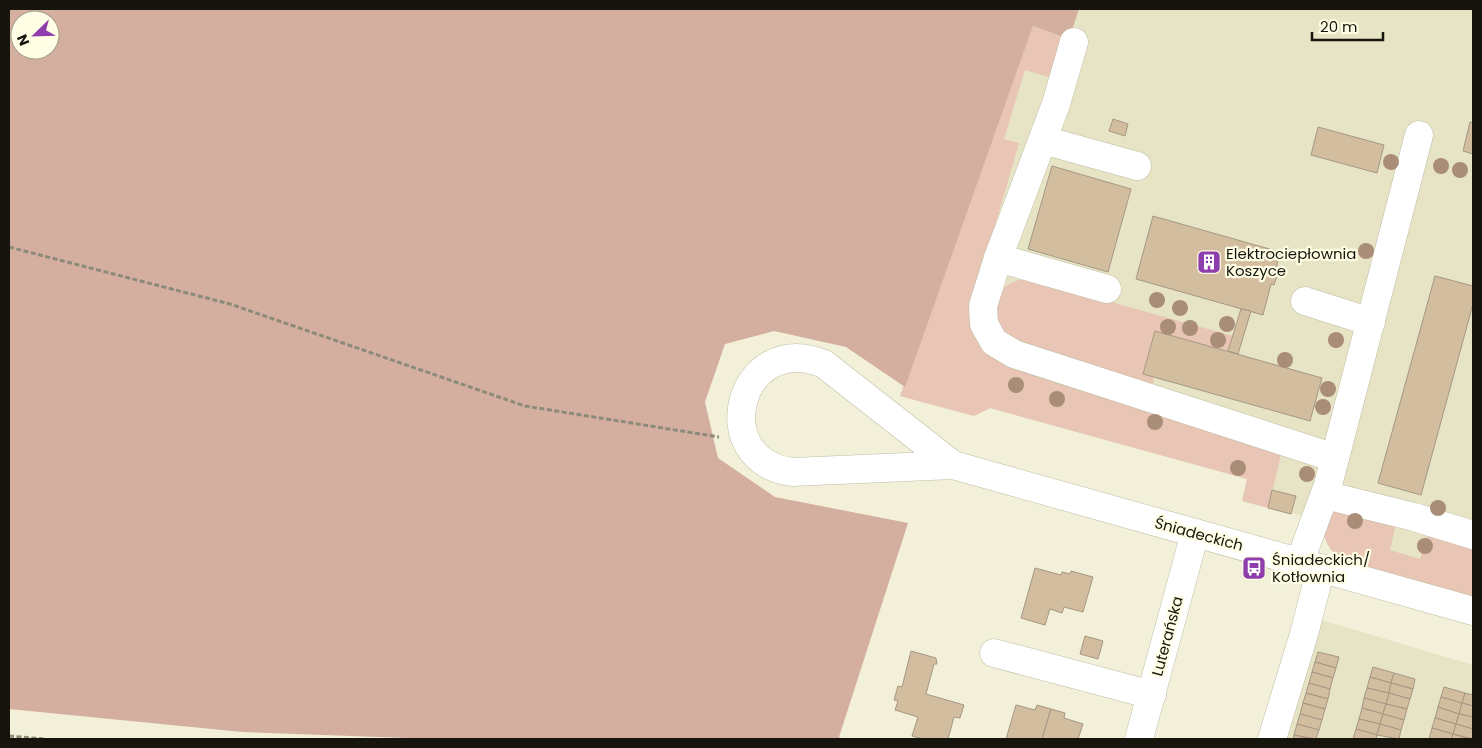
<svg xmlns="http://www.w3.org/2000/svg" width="1482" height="748" font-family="Poppins,sans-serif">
<rect width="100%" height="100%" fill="#f2f0d8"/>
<g fill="#e6e4c4">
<path d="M1039,9H1473V574L1343,537L1307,517L1242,501L1247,479L990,408L974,416L900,396Z"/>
<path d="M1298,613L1473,665V739H1263Z"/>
</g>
<g fill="#e8c5b5">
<path d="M1033,26L1069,39L1052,78L1025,70L1004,139L1019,143L980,278L975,328L1282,451L1268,508L1242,501L1247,479L990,408L974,416L900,396Z"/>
<path d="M1018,280H1032L1233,336L1228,351L1155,331L1143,374L1154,377L1153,386L1013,347L993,323C995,300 994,290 1018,280Z"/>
<path d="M1332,507L1396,523L1390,550L1420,559L1429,530L1473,540V600L1344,564C1336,555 1323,544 1324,530C1324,523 1329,514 1332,507Z"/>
</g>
<path fill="#d4afa0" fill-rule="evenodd" d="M9,9H1079L1069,39L1033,26L905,387L846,347L774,331L725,344L705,402L718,458L775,497L908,523L839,737L844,739H433L242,732L9,709ZM20,20H50V50H20Z"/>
<g fill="#d3bd9f" stroke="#a59784">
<path d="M1113,119L1128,124L1125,136L1109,131Z"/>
<path d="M1470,122L1473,123V154L1463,151Z"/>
<path d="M1318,127L1384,145L1377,173L1311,155Z"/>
<path d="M1052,166L1131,189L1108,272L1028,249Z"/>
<path d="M1153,216L1280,252L1275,273H1278L1274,285L1271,284L1263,315L1136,279Z"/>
<path d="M1435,276L1473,286V304L1421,495L1378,483Z"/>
<path d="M1241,309L1251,311L1238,354L1228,351Z"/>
<path d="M1155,331L1322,378L1310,421L1143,374Z"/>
<path d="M1272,490L1296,496L1291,514L1268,508Z"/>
<path d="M1035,568L1061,575L1062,572L1070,574L1071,571L1093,577L1083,612L1064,607L1062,613L1050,609L1045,625L1021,618Z"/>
<path d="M1085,636L1103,641L1098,659L1080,654Z"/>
<path d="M911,651L936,658L937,664H934L926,694L964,705L960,718L954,717L948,739H923L912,736L918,717L895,710L898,701L894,700L898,686L902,687Z"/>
<path d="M1318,652L1339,657L1336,668L1315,662Z"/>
<path d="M1315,662L1336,668L1333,678L1312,672Z"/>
<path d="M1373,667L1394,673L1391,683L1370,677Z"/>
<path d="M1312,672L1333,678L1330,689L1309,683Z"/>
<path d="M1394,673L1415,679L1413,689L1391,683Z"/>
<path d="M1370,677L1391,683L1389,693L1367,688Z"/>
<path d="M1309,683L1330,689L1328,699L1306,693Z"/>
<path d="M1391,683L1413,689L1410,699L1389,693Z"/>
<path d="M1444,687L1465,693L1462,703L1441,697Z"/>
<path d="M1367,688L1389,693L1386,704L1364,698Z"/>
<path d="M1306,693L1328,699L1325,709L1303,703Z"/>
<path d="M1389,693L1410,699L1407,709L1386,704Z"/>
<path d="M1465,693L1473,695V706L1462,703Z"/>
<path d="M1441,697L1462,703L1459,714L1438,707Z"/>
<path d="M1364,698L1386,704L1383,714L1362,708Z"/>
<path d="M1303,703L1325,709L1322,720L1300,714Z"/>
<path d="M1462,703L1473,706V717L1459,714Z"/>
<path d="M1386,704L1407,709L1404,720L1383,714Z"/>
<path d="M1016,705L1035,710L1037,705L1051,709L1042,739H1006Z"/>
<path d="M1438,707L1459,714L1456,724L1435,718Z"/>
<path d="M1362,708L1383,714L1380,724L1359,719Z"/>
<path d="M1051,709L1065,713L1064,718L1083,724L1078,739H1042Z"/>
<path d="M1300,714L1322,720L1319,730L1297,724Z"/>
<path d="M1383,714L1404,720L1401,730L1380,724Z"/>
<path d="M1459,714L1473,717V729L1456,724Z"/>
<path d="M1435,718L1456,724L1453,734L1432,728Z"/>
<path d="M1359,719L1380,724L1377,735L1356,729Z"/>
<path d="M1297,724L1319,730L1316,739L1294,735Z"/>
<path d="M1380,724L1401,730L1399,739L1377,735Z"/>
<path d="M1456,724L1473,729V739L1453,734Z"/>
<path d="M1432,728L1453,734L1451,739H1429Z"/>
<path d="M1356,729L1377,735L1376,739H1353Z"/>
<path d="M1453,734L1470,739H1451Z"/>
<path d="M1294,735L1311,739H1293Z"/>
</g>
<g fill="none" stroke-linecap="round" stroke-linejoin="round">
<g stroke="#bebda5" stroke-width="29">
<g id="minor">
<path d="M1074,42L1056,104L998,258L983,306L984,324L994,342L1014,354L1335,458"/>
<path d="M1043,140L1137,166"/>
<path d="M998,258L1107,289"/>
<path d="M1305,301L1371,322"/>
<path d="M953,465L824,364C739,329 705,460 792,472L953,465L1473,611"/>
<path d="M1325,495L1414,517L1473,535"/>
<path d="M1300,561L1328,485L1419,135"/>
<path d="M994,653L1152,695"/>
<path d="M1139,739L1195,533"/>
<path d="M1272,739L1304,634L1321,568"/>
</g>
</g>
<g stroke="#8c8b7a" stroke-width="3" stroke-dasharray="5 2.5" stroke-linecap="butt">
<path d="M9,247L230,304L525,406L719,437"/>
<path d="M9,736L44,739"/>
</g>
<use href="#minor" stroke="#fff" stroke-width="28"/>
</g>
<g fill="#a98d76">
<circle cx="1391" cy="162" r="8"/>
<circle cx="1441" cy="166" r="8"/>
<circle cx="1460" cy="170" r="8"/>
<circle cx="1366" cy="251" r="8"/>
<circle cx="1157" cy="300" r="8"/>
<circle cx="1180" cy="308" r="8"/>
<circle cx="1227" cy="324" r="8"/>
<circle cx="1168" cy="327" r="8"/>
<circle cx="1190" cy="328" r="8"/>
<circle cx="1218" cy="340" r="8"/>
<circle cx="1336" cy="340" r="8"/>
<circle cx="1285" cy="360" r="8"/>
<circle cx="1016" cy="385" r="8"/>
<circle cx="1328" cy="389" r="8"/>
<circle cx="1057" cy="399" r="8"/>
<circle cx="1323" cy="407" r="8"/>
<circle cx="1155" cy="422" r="8"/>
<circle cx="1238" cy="468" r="8"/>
<circle cx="1307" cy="474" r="8"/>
<circle cx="1438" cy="508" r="8"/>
<circle cx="1355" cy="521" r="8"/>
<circle cx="1425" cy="546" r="8"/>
</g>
<defs>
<g id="building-square" transform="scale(1.25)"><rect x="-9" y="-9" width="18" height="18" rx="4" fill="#8d3dac" stroke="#fffee5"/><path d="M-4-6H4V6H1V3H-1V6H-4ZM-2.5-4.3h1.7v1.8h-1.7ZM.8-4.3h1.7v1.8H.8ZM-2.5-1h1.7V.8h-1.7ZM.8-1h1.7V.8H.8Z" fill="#fff"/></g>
<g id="bus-square" transform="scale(1.25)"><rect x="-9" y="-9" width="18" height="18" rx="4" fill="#8d3dac" stroke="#fffee5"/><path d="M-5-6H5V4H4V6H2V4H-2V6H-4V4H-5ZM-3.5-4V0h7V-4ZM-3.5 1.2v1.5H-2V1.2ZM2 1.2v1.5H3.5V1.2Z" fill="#fff"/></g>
</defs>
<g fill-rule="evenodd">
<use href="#building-square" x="1209" y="262"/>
<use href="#bus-square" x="1254" y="568"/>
</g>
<g text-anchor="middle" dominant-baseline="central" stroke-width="4.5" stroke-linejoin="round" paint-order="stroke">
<g font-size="15" fill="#16150d" stroke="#fffee5" text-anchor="start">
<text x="1226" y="253">Elektrociepłownia<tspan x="1226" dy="17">Koszyce</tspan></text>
<text x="1272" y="559">Śniadeckich/<tspan x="1272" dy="17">Kotłownia</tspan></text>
</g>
<g font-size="15" fill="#16150d" stroke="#fffee5">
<text transform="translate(1199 534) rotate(15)">Śniadeckich</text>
<text transform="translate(1167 636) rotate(-75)">Luterańska</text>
</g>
</g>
<rect width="1482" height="748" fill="none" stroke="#16150d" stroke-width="20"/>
<g transform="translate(35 35) rotate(247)"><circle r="24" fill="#fffee5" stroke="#a2a18f"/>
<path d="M0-4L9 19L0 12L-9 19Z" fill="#8d3dac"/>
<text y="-8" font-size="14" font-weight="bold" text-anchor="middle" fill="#16150d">N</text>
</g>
<path d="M1312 32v8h71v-8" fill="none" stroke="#16150d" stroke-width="2.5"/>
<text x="1320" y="32" font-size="15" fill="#16150d" stroke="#fffee5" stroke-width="4" paint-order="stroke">20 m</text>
</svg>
